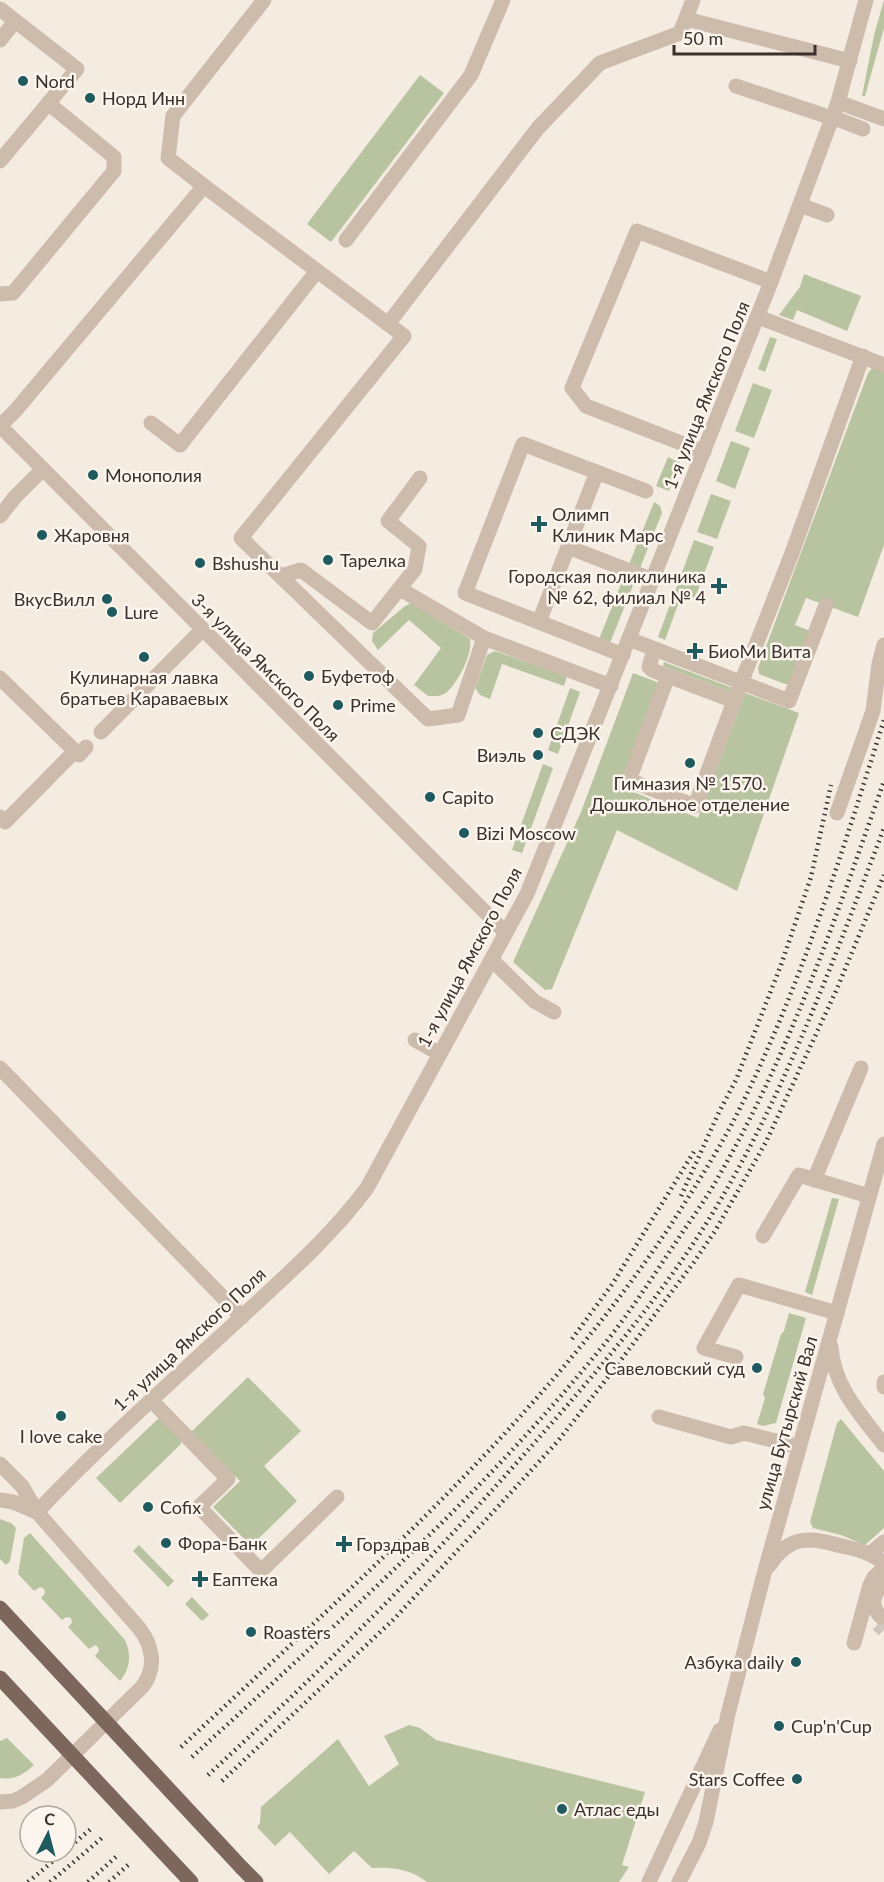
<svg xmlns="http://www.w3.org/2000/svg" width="884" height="1882" font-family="Lato,sans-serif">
<rect width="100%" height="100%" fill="#f4ebe1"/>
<g fill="#b8c4a0">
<path d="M884,0V28L865,96H862L874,35Z"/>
<path d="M420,75L444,93L331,242L307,224Z"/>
<path d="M804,274L861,296L847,331L797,310L793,320L779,315L800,287Z"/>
<path d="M770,337L777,339L765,372L758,369Z"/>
<path d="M872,368L884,371V545L858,617L806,598L795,625L810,631L789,684H785L759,674L758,668L868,373Z"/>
<path d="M753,383L772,390L754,438L735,431Z"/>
<path d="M731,441L750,448L735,489L716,481Z"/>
<path d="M668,457L680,463L669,491L656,486Z"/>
<path d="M711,494L731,501L717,539L697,532Z"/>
<path d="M654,502L660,506L662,513L610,643L599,639Z"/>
<path d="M694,540L714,547L695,598L682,594L665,640L658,637Z"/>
<path d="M411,603L470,639C473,654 458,682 447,692C441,697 434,696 428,696L414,685L441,648L409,620L378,650L372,641L373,633L405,606Z"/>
<path d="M495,651L567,676L564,686L502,664L490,699L480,695L475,688L487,655Z"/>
<path d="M664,662L735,689L734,693L663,666Z"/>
<path d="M633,673L657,682L659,687L621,787L698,818L745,693L799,713L737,891L617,830L552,989L545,990L513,962L581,812Z"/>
<path d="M570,688L580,692L558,754L548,750Z"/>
<path d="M543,764L553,768L522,853L512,850Z"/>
<path d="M832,1198L839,1199L812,1295L805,1292Z"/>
<path d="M789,1313L806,1318L776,1423L763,1426L757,1424L765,1398L763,1394L781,1334L784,1331Z"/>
<path d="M248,1377L301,1431L264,1466L297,1501L251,1546L213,1507L240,1481L191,1432Z"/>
<path d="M160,1417L181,1440V1444L120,1503L96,1478Z"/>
<path d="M841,1419L884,1471V1528L865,1545L841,1535L813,1528L810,1522L837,1423Z"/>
<path d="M0,1519L11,1523L16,1528L10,1561L6,1565L0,1559Z"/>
<path d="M30,1533L125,1640C132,1655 130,1669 120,1681L95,1656L99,1651L98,1647L95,1645L89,1649L68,1627L72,1623L71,1618L66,1617L62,1620L41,1598L45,1593L44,1589L40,1587L34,1591L18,1574L24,1538Z"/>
<path d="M139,1545L174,1581L168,1587L133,1551Z"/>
<path d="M192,1597L209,1615L202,1621L185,1604Z"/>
<path d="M409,1725L420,1728L436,1740L645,1792L622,1865L629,1867L619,1882H427C410,1869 393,1867 372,1868L354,1851L329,1874L290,1832L275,1846L257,1827L260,1823L261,1807L338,1739L369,1786L399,1764L384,1736Z"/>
<path d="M7,1738L34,1765C23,1775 14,1780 0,1778V1741Z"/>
</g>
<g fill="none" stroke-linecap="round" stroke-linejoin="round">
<path stroke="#cfc6bd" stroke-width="15" stroke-dasharray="15 8" stroke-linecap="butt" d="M878,1624L884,1630"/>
<g stroke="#cdbbac" stroke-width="15">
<path d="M0,9L77,69L0,161"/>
<path d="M686,19L850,61"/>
<path d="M0,40L15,21"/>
<path d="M736,86L832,118"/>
<path d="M838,102L884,119"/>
<path d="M832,117L863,129"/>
<path d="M204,186L168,158L173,116L264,0"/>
<path d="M800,205L827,215"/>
<path d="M346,240L471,75L503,0"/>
<path d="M0,294L13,293L114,171V157L48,103"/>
<path d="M758,317L884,365"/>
<path d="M388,324L538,128L600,63L680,33L693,0"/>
<path d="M151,423L180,445L317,271"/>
<path d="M0,426L16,410L204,186L404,336L241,538L428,719L458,715L484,638"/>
<path d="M0,426L506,933"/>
<path d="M704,452L586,406L572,388L637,231L771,282"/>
<path d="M0,516L15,497L43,469"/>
<path d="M568,547L653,580"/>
<path d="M281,576L301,570L372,623L415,569L419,546L388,521L420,478"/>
<path d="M400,589L484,638L611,686"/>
<path d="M539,622L597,472"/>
<path d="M629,639L789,701L826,605"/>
<path d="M654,650L649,667L652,670L734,701L695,806L629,780L668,676"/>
<path d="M623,655L465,593L523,444L646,491"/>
<path d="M0,678L79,755L86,747"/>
<path d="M734,701L792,553L863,356"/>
<path d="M101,732L202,630"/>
<path d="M837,813L873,711L879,664L884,645"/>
<path d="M0,817L5,822L75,751"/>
<path d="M492,960L534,1001L554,1012"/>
<path d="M415,1040L440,1054"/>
<path d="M0,1068L242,1317"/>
<path d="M814,1180L861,1068"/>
<path d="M763,1236L799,1175L869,1196"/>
<path d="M831,1347C834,1387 860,1414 884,1445"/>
<path d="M736,1357L704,1348L739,1285L837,1313"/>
<path d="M884,1382V1387"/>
<path d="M151,1400L228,1479L199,1507L261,1571L337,1497"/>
<path d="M659,1417L731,1437L744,1433L799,1447"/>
<path d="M0,1464L22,1486L37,1512L139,1628C153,1646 157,1668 142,1687L47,1780L22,1797L13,1801L0,1802"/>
<path d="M0,1500L13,1502L37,1512"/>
<path d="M37,1512C100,1445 169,1384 236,1322C282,1279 329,1239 367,1188L527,894L771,282L838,102L866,0"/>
<path d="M870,1554L884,1542"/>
<path d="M769,1566C791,1532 812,1538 846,1547C861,1550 874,1554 884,1564"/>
<path d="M881,1617C870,1606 872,1594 884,1584"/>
<path d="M854,1643L870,1585L874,1577L884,1568"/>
<path d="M649,1882L720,1730"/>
<path d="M679,1882L699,1843L706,1822L728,1714L764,1574L884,1144"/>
</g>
<path stroke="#7d675c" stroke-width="15" d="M242,1868L256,1882"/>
<g stroke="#3b302b" stroke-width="4.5" stroke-dasharray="1.5 4.5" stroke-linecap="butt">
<path d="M681,1196L719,1112L736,1080L781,965L811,877L831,785"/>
<path d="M572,1339L613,1283L695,1150"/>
<path d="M181,1747C356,1583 539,1424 672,1223C695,1187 718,1151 737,1114C800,989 842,853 884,720"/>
<path d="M192,1757C335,1625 483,1495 606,1342C631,1311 653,1276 676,1242C689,1222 704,1202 716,1181C789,1056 836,917 884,781"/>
<path d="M208,1775C318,1674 421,1571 520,1459C585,1386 651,1310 704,1227C782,1103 832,964 884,828"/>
<path d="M222,1781L394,1619L482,1524L558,1441L615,1368L694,1262L715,1231L766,1142L836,991L884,875"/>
<path d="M66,1850L92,1828"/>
<path d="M28,1882L64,1852"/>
<path d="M50,1882L102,1838"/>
<path d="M88,1882L118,1855"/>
<path d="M109,1882L128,1865"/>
</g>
<g stroke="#7d675c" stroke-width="15">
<path d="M0,1608L242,1868"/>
<path d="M0,1678L191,1882"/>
</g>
</g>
<g fill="#1f5a5e" stroke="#fbf5ee" stroke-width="2">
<circle cx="23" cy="81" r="6"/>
<circle cx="90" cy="98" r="6"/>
<circle cx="93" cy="475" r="6"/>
<path d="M536 515h6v6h6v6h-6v6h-6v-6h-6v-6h6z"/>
<circle cx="42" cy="535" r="6"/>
<circle cx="328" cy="560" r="6"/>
<circle cx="200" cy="563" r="6"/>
<path d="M716 577h6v6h6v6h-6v6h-6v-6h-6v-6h6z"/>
<circle cx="107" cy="599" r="6"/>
<circle cx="112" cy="612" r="6"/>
<path d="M692 642h6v6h6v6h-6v6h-6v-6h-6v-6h6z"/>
<circle cx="144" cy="657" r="6"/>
<circle cx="309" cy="676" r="6"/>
<circle cx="338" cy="705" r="6"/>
<circle cx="538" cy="733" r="6"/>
<circle cx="538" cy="755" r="6"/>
<circle cx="690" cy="763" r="6"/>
<circle cx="430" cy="797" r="6"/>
<circle cx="464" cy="833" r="6"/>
<circle cx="757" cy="1368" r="6"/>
<circle cx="61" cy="1416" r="6"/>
<circle cx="148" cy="1507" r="6"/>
<circle cx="166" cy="1543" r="6"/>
<path d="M341 1535h6v6h6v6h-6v6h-6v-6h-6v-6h6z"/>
<path d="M197 1570h6v6h6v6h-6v6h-6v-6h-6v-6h6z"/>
<circle cx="251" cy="1632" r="6"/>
<circle cx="796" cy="1662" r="6"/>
<circle cx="779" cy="1726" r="6"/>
<circle cx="797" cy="1779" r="6"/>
<circle cx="562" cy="1809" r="6"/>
</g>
<g text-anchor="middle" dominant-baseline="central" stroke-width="5" stroke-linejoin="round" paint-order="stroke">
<g font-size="18" fill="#3b302b" stroke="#fbf5ee" text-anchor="start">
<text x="35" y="81">Nord</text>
<text x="102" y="98">Норд Инн</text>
<text x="105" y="475">Монополия</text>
<text x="552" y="514">Олимп<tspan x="552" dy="21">Клиник Марс</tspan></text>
<text x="54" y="535">Жаровня</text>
<text x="340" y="560">Тарелка</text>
<text x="212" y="563">Bshushu</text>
<text x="706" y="576" text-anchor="end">Городская поликлиника<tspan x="706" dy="21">№ 62, филиал № 4</tspan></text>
<text x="95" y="599" text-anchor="end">ВкусВилл</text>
<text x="124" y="612">Lure</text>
<text x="708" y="651">БиоМи Вита</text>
<text x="321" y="676">Буфетоф</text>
<text x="144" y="677" text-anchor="middle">Кулинарная лавка<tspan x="144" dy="21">братьев Караваевых</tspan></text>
<text x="350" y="705">Prime</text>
<text x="550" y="733">СДЭК</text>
<text x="526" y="755" text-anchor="end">Виэль</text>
<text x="690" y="783" text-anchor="middle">Гимназия № 1570.<tspan x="690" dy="21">Дошкольное отделение</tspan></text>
<text x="442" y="797">Capito</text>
<text x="476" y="833">Bizi Moscow</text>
<text x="745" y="1368" text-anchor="end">Савеловский cуд</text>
<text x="61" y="1436" text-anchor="middle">I love cake</text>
<text x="160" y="1507">Cofix</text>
<text x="178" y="1543">Фора-Банк</text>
<text x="356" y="1544">Горздрав</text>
<text x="212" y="1579">Еаптека</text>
<text x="263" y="1632">Roasters</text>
<text x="784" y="1662" text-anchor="end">Азбука daily</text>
<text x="791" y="1726">Cup'n'Cup</text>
<text x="785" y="1779" text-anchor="end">Stars Coffee</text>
<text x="574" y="1809">Атлас еды</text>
</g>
<g font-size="18" fill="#3b302b" stroke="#fbf5ee">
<text transform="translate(706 395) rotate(-68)">1-я улица Ямского Поля</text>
<text transform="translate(266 667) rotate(45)">3-я улица Ямского Поля</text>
<text transform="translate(469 957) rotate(-62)">1-я улица Ямского Поля</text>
<text transform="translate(189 1339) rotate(-43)">1-я улица Ямского Поля</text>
<text transform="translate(786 1423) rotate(-74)">улица Бутырский Вал</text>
</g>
</g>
<g transform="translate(48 1834) rotate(6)"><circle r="28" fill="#fbf5ee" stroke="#aea6a0" stroke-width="1.5"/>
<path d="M0-4.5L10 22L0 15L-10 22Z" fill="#1f5a5e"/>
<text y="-9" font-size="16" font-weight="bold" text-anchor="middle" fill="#3b302b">С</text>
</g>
<path d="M674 45v9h141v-9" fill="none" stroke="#3b302b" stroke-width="3"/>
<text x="683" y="45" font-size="18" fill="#3b302b" stroke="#fbf5ee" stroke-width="4.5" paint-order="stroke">50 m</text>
</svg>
